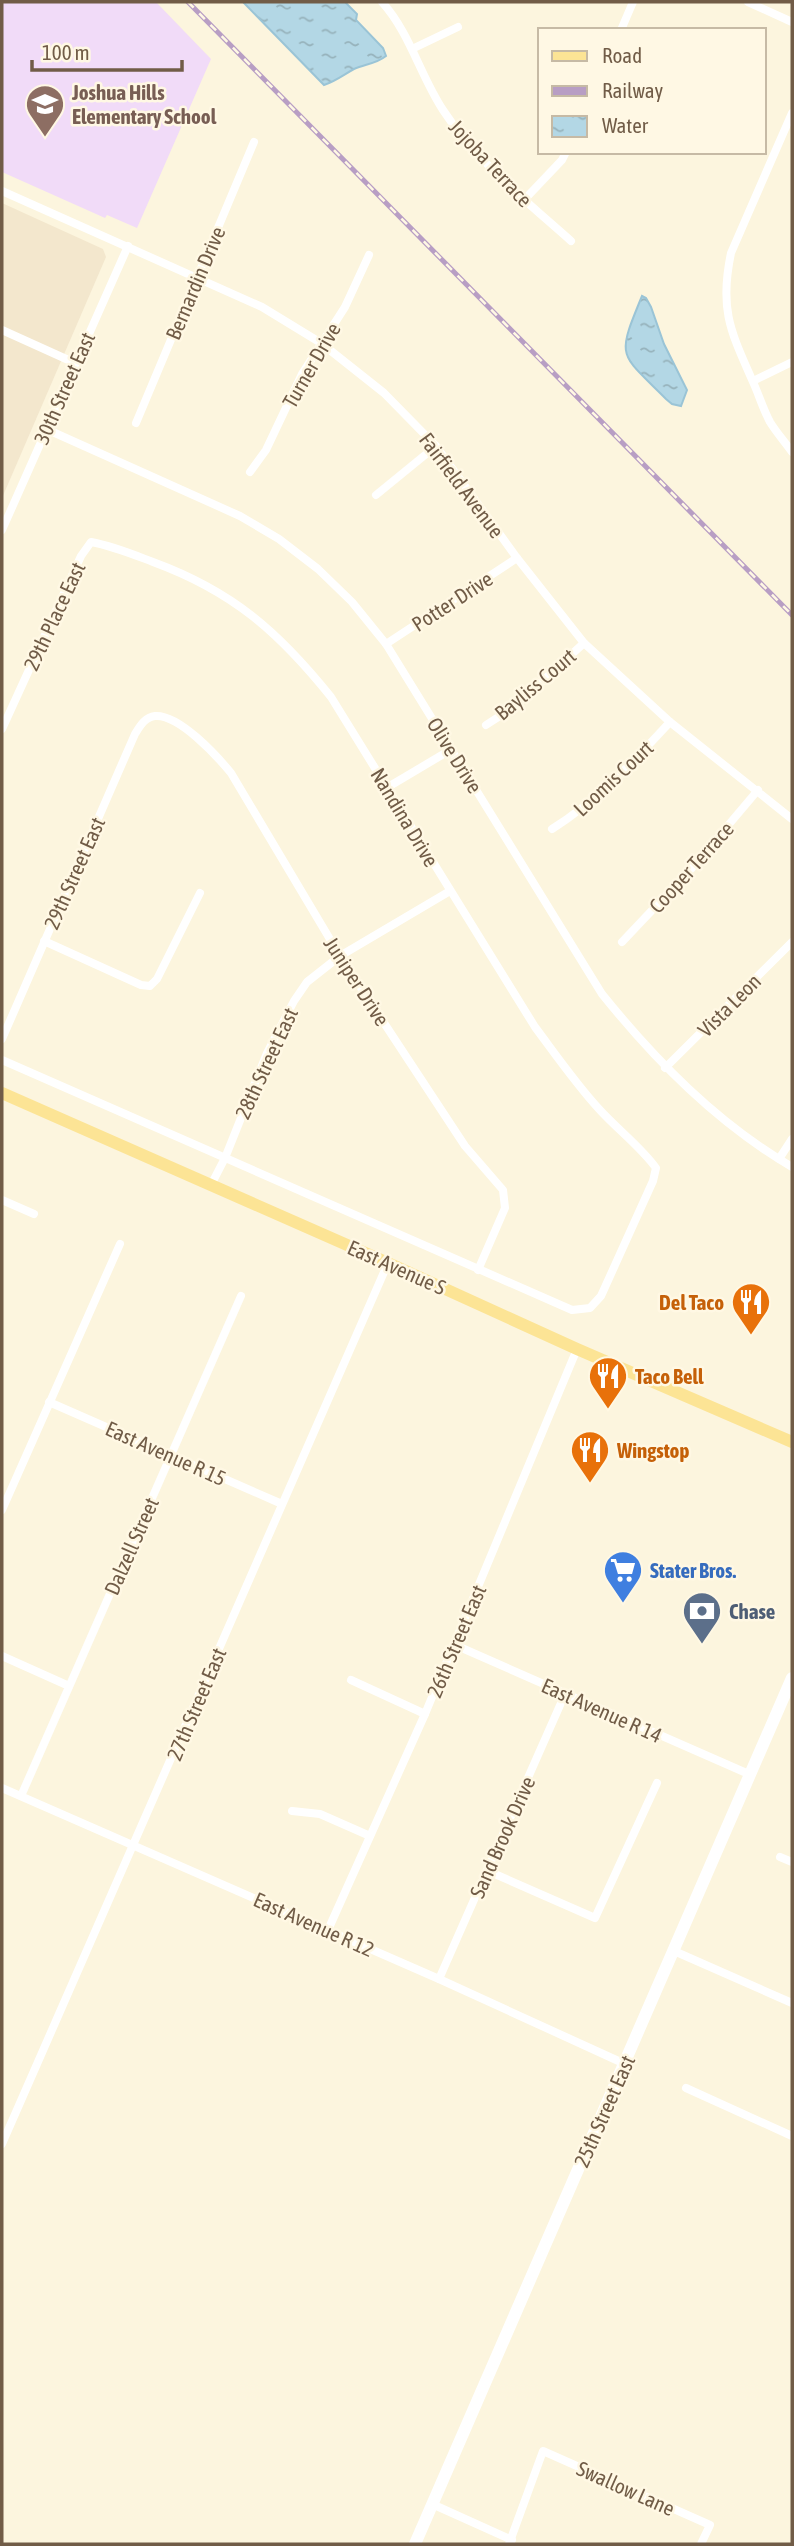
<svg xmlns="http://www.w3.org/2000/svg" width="794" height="2546" font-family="'Asap Condensed',sans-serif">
<defs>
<pattern id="water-ripples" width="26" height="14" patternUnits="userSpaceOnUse" patternTransform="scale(1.75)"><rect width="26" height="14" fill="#b3d7e5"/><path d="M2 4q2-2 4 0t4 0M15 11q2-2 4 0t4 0" fill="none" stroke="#96b2bb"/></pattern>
</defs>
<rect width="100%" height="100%" fill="#fcf5de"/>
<path fill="#f3e7cd" d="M2,203L103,249L106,257L2,498Z"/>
<path fill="#f1dbf8" d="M2,2H156L211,59L137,228L107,215L105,218L2,172Z"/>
<g fill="url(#water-ripples)" stroke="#9ac4d6" stroke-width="2">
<path d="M243,2H345L357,14L356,20L383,48L386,56C376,64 365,64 354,69C343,75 336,81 324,85Z"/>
<path d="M642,296L646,298L651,307L664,344L687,390L681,406L672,404L666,399C619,352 616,359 642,296Z"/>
</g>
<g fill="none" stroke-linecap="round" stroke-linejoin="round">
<g stroke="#fff" stroke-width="8">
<path d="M382,2C410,33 420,75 443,110C476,161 526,201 571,241"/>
<path d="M748,2L792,22"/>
<path d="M621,30L633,2"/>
<path d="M412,49L458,27"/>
<path d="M792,113L731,253C719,310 731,332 753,382C759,395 763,409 770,422C776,432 785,442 792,452"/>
<path d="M2,191L262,307L321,343L384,393L436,446L517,558L584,643L670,722L792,819"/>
<path d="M524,200L562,160L566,152"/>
<path d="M2,330L75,363"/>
<path d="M753,381L792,362"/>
<path d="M136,423L254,142"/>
<path d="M46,429L240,516L279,539L318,569L352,602L386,644L602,994C656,1061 717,1123 792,1167"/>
<path d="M250,472L266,450L302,374L345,307L369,255"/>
<path d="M376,495L436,446"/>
<path d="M2,530L128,246"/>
<path d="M386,644L517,558"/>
<path d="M486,725L514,707L584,643"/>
<path d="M2,729L81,556L91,542C113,546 132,554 153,562C232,591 278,631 331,697L535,1027C556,1055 576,1084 599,1109C617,1129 641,1147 656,1168L653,1181L601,1296L590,1308L572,1310L2,1060"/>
<path d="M388,787L452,749"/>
<path d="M552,829C597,801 634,761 670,722"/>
<path d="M44,941L141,985L150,986L157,979L200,893"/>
<path d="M622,942L692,868L758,790"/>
<path d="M2,1039L135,734C140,726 145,717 155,716C179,714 217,756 231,773L340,956L465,1146L503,1190L505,1208L478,1270"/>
<path d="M665,1068L792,942"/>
<path d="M779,1159L792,1139"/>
<path d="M211,1185L225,1158L267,1053L294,1001L307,982L340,956L450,891"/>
<path d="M2,1200L34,1214"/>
<path d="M49,1402L282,1504"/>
<path d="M2,1510L120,1244"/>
<path d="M455,1645L751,1775"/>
<path d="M2,1656L69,1686"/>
<path d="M351,1680L425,1714"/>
<path d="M2,1788L439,1979L625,2064"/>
<path d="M21,1796L241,1296"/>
<path d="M292,1811L320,1814L370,1836"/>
<path d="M780,1857L792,1862"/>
<path d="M488,1871L595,1918L657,1783"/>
<path d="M328,1930L425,1714L577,1349"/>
<path d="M674,1951L792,2003"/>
<path d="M439,1979L565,1694"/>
<path d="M686,2088L792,2136"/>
<path d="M2,2144L388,1263"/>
<path d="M432,2504L512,2540"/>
<path d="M509,2544L543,2451L710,2525L701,2544"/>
</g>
<path stroke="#fff" stroke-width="12" d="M415,2544L792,1678"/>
<path stroke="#fce495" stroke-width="12" d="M2,1093L388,1263L577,1349L792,1442"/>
<g stroke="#b89ec4" stroke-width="5">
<path id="rail" d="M188,2L792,615"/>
</g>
<use href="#rail" stroke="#fff8e4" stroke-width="2.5" stroke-dasharray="8" stroke-linecap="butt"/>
</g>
<defs>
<g id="school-pin" transform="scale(2.0125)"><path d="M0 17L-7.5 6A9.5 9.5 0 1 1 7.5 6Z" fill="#8d6e63" stroke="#fff8e4"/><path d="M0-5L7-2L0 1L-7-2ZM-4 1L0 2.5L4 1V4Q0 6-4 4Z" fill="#fff"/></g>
<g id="restaurant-pin" transform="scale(2.0125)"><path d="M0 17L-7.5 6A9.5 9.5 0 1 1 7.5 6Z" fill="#e8710a" stroke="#fff8e4"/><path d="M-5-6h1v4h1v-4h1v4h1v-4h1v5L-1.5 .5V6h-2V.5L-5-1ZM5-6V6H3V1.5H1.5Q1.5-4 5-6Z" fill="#fff"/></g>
<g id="supermarket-pin" transform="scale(2.0125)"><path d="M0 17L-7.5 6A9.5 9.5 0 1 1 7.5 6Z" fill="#3f7fe0" stroke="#fff8e4"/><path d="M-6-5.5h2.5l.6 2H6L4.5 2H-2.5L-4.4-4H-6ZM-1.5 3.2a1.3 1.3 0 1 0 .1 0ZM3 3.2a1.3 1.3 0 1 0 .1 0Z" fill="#fff"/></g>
<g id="bank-pin" transform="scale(2.0125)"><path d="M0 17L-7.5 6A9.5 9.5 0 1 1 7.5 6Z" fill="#5c6f8a" stroke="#fff8e4"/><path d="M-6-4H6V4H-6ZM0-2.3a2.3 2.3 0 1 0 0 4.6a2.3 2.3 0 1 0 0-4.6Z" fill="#fff"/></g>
</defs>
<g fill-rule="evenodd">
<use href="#school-pin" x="45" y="104"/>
<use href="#restaurant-pin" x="751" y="1302"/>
<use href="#restaurant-pin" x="608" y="1376"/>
<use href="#restaurant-pin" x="590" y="1450"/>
<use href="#supermarket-pin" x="623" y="1570"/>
<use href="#bank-pin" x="702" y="1611"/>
</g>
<g text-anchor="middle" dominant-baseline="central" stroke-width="5" stroke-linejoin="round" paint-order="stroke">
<g font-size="21" font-weight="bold" fill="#785e54" stroke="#fff8e4" text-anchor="start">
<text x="72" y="92">Joshua Hills<tspan x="72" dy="24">Elementary School</tspan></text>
</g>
<g font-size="21" fill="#715c47" stroke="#fff8e4">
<text transform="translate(491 163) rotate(47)">Jojoba Terrace</text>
<text transform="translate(195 283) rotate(-67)">Bernardin Drive</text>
<text transform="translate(311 365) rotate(-60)">Turner Drive</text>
<text transform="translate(64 388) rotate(-66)">30th Street East</text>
<text transform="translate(462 485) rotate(53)">Fairfield Avenue</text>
<text transform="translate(452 601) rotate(-33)">Potter Drive</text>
<text transform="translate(54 616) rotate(-65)">29th Place East</text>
<text transform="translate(535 684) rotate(-40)">Bayliss Court</text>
<text transform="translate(455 755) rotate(58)">Olive Drive</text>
<text transform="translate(613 778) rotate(-43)">Loomis Court</text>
<text transform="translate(405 817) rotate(59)">Nandina Drive</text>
<text transform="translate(691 867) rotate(-48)">Cooper Terrace</text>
<text transform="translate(74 873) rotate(-66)">29th Street East</text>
<text transform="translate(357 981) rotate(57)">Juniper Drive</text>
<text transform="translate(729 1005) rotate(-45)">Vista Leon</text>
<text transform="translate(266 1063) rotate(-65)">28th Street East</text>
<text transform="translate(397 1267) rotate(24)">East Avenue S</text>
<text transform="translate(166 1453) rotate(24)">East Avenue R 15</text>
<text transform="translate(131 1546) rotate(-66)">Dalzell Street</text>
<text transform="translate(456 1641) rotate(-67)">26th Street East</text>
<text transform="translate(196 1704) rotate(-67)">27th Street East</text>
<text transform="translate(602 1710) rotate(24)">East Avenue R 14</text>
<text transform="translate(502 1837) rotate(-66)">Sand Brook Drive</text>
<text transform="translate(314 1924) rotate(24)">East Avenue R 12</text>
<text transform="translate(604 2111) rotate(-66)">25th Street East</text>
<text transform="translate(626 2488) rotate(24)">Swallow Lane</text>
</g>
<g font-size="21" font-weight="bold" fill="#c56008" stroke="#fff8e4" text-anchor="start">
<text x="724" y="1302" text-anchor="end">Del Taco</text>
<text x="635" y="1376">Taco Bell</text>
<text x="617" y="1450">Wingstop</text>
</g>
<g font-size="21" font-weight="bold" fill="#366cbe" stroke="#fff8e4" text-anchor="start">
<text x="650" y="1570">Stater Bros.</text>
</g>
<g font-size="21" font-weight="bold" fill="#4e5e75" stroke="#fff8e4" text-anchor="start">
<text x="729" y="1611">Chase</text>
</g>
</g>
<rect width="794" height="2546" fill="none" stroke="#715c47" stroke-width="7"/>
<rect x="538" y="28" width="228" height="126" fill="#fff8e4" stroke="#c6baa5" stroke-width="2"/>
<rect x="552" y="51" width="35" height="10" fill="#fce495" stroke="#c6baa5" stroke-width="2"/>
<text x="602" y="63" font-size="21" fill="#715c47">Road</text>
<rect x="552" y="86" width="35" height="10" fill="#b89ec4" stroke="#c6baa5" stroke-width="2"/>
<text x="602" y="98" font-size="21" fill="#715c47">Railway</text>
<rect x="552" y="116" width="35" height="21" fill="url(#water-ripples)" stroke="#c6baa5" stroke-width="2"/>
<text x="602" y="133" font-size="21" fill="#715c47">Water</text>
<path d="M32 60v10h150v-10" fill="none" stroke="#715c47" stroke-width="3.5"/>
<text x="42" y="60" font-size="21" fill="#715c47" stroke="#fff8e4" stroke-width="5" paint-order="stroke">100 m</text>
</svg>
